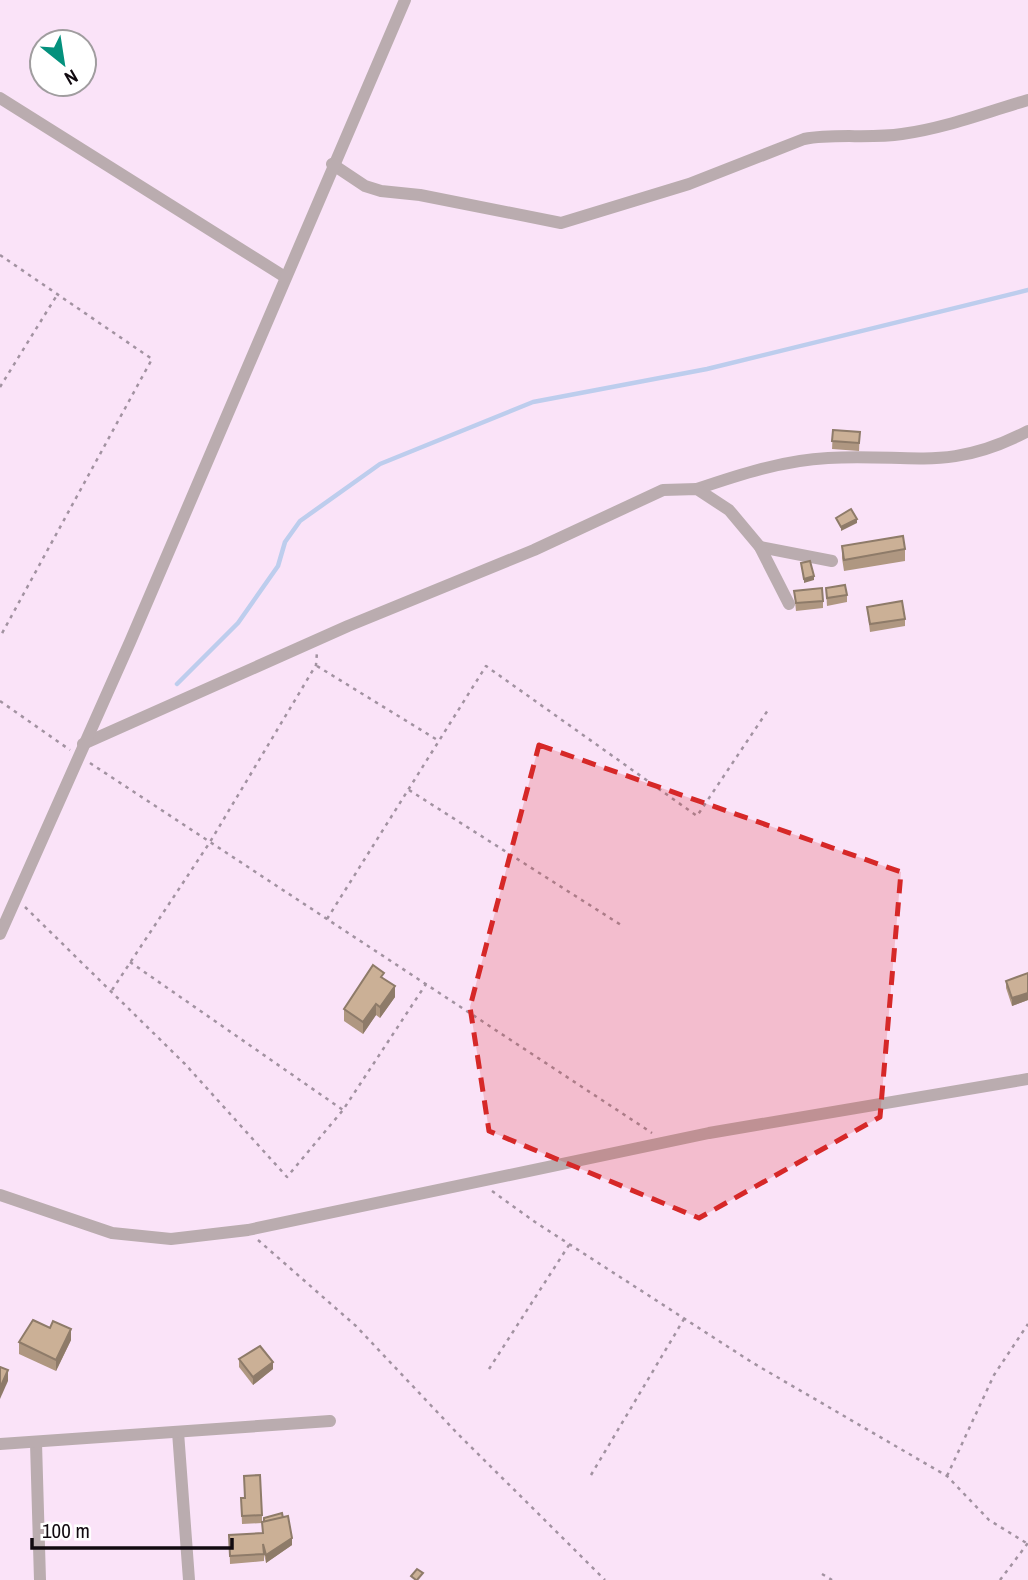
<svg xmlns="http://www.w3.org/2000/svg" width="1028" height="1580" font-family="'Archivo Narrow',sans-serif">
<rect width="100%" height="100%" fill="#fae3f8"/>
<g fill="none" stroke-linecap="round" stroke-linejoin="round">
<path stroke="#bdcded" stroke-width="4.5" d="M177,684L238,623L278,566L285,542L300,521L380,464L533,402L707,369L1028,290"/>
<g stroke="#a292a1" stroke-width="2.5" stroke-dasharray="3.5 5" stroke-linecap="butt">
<path d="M0,255L152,359L0,637"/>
<path d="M0,387L57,295"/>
<path d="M317,666L439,741"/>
<path d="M0,701L70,750"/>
<path d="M90,763L652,1133"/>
<path d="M409,790L621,925"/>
<path d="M25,907L185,1064L287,1177L343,1110L426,984"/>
<path d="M327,919L486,666L697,816L768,710"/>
<path d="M130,962L343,1110"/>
<path d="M112,990L210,842L316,665L317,652"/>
<path d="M492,1191L535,1222L753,1363L947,1476L989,1520L1028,1544"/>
<path d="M258,1240L356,1326L457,1433L605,1580"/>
<path d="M489,1369L569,1245"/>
<path d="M591,1475L684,1319"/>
<path d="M947,1476L994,1375L1028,1324"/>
<path d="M822,1574L832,1580"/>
<path d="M1000,1580L1028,1543"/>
</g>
<g stroke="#baacaf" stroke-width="12">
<path d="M0,98L285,277"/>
<path d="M332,164L365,186L381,191L420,195L561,223L689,184L804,139C836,133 869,139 902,134C946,128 986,112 1028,100"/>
<path d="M697,489C738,475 784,460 828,458C910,453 948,473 1028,431"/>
<path d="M760,547L832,561"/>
<path d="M83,744L348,626L534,550L663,490L697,489L729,510L760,547L789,604"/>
<path d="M0,934L130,642L405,0"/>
<path d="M0,1195L112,1233L171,1239L248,1230L709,1133L1028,1079"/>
<path d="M178,1432L189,1580"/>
<path d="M36,1443L40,1580"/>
<path d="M0,1444L330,1421"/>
</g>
</g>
<g fill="#af9781">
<path d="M833,430L860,432L859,451L832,449Z"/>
<path d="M842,546L905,549V561L844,571L842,558Z"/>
<path d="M826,588L847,595V602L827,606Z"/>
<path d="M794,591L823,601V608L796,611Z"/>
<path d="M867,607L905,619V626L870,632Z"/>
<path d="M1028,973V1000L1012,1006L1006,988V981Z"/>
<path d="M384,979L395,997L380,1018L376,1015L363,1034L344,1021V1009Z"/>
<path d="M71,1340L56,1371L19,1354V1342Z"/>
<path d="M239,1359L273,1369L253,1385L239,1367Z"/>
<path d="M241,1498H245L262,1515V1522H264V1518L292,1545L266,1563L264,1554V1561L230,1564L229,1535L263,1533L262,1523L242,1524Z"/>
</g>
<g fill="#8e7b69">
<path d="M857,519V523L841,531V527Z"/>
<path d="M814,576V580L804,583V579Z"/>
<path d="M395,986V997L380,1018V1007Z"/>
<path d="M1028,993V1000L1012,1006V998Z"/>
<path d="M376,1004V1015L363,1034V1022Z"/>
<path d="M71,1329V1340L56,1371V1360Z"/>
<path d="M273,1362V1369L253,1385V1377Z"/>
<path d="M8,1370V1381L0,1399V1388Z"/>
<path d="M292,1538V1545L266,1563V1555Z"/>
</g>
<g fill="#cbb096" stroke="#8e7b69" stroke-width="2">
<path d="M833,430L860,432L859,443L832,441Z"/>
<path d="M851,509L857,519L841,527L836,518Z"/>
<path d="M903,536L905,549L844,560L842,546Z"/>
<path d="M810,561L814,576L804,579L801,563Z"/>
<path d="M845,585L847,595L827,598L826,588Z"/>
<path d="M822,588L823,601L796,603L794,591Z"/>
<path d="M902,601L905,619L870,624L867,607Z"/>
<path d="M373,965L384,973L381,977L395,986L380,1007L376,1004L363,1022L344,1009Z"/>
<path d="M1028,973V993L1012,998L1006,981Z"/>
<path d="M33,1320L50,1328L53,1321L71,1329L56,1360L19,1342Z"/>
<path d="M260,1346L273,1362L253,1377L239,1359Z"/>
<path d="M0,1367L8,1370L0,1388Z"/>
<path d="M260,1475L262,1515L242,1516L241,1498H245L244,1476Z"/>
<path d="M282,1513L283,1518L264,1522V1518Z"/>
<path d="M288,1516L292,1538L266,1555L263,1544L264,1554L230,1556L229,1535L263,1533L262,1522Z"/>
<path d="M417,1569L423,1573L417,1580H416L411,1576Z"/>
</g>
<path fill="#d62828" fill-opacity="0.2" stroke="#d62828" stroke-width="5" stroke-dasharray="14 9" stroke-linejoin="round" d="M539,745L901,872L880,1117L699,1218L489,1131L470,1007Z"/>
<g transform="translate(63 63) rotate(150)"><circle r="33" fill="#ffffff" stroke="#a09d9f" stroke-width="2"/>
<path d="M0-5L12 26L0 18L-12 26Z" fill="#04917d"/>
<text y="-10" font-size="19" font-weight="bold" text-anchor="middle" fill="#110a10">N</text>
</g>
<path d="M32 1538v10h200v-10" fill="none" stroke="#110a10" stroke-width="3.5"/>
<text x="42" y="1538" font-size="21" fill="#110a10" stroke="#ffffff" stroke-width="5" paint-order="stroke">100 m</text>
</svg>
